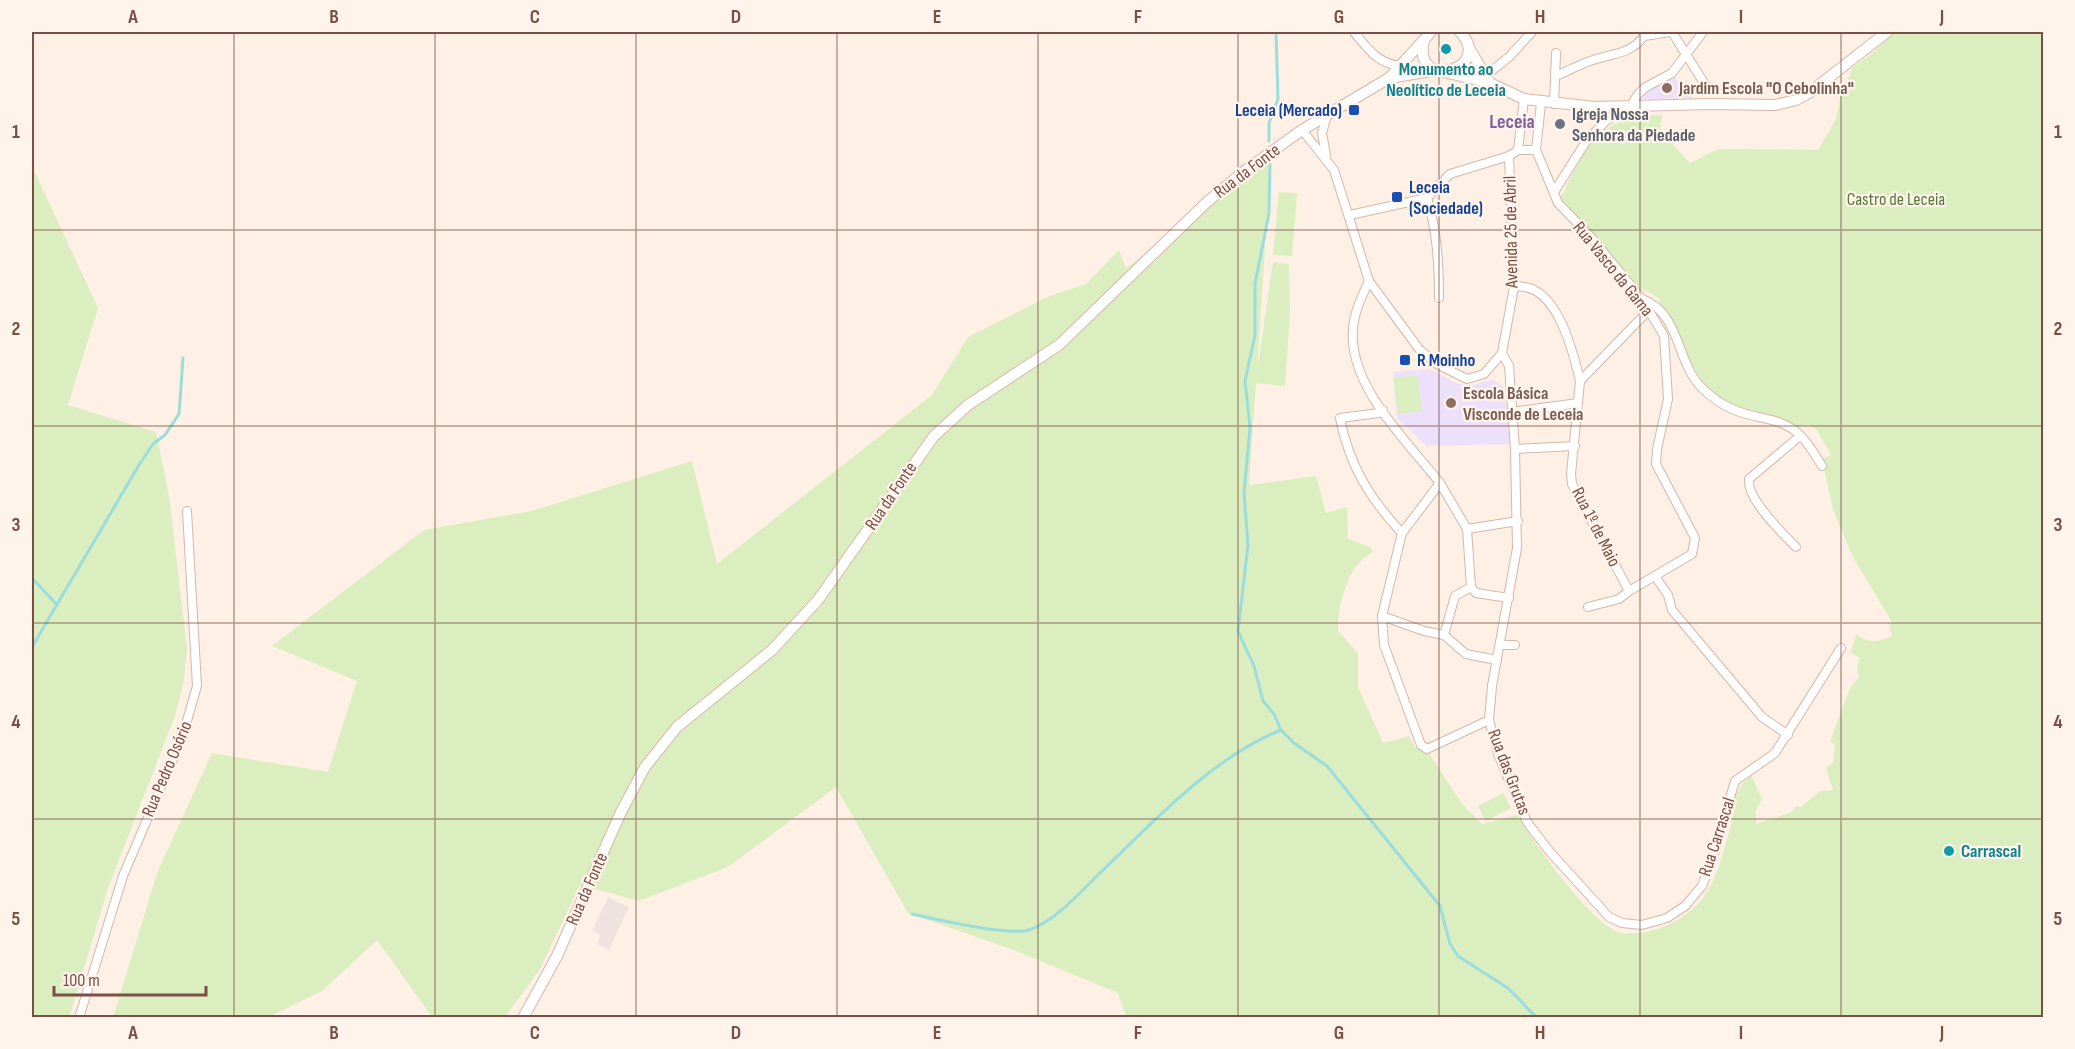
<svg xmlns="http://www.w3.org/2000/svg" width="2075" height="1049" font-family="'Sofia Sans Condensed',sans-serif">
<rect width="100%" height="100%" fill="#fef0e4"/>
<path fill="#eee3df" d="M608,897L629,907L609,950L597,944L600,935L592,931Z"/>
<g fill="#ede0fb">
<path d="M1673,75L1693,98L1642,99L1648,89Z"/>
<path d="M1430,369L1456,383L1471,386L1493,379L1504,388L1510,444L1427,446L1397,418L1393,372Z"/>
</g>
<g fill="#dbeec0">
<path d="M1893,32H2043V1017H1126L1118,993L1011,949L908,913L836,787L728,867L639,901L580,885L540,969L505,1017H432L377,940L322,991L269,1017L113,1018L157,873L212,753L328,772L357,681L272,646L424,530L532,511L692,461L717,564L932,395L968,337L1047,297L1086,284L1119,250L1126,268L1271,156L1257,371L1273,262L1289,264L1290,312L1285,386L1256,383L1249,485L1316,476L1326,513L1347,507L1348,539L1370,547L1373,552C1347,565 1338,604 1338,631L1358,653V687L1383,743L1409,736L1415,747L1429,753L1462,804L1482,824L1517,815C1535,844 1585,915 1614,930C1629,938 1653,931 1668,925C1685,917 1700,905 1709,889C1723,863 1729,830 1737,802L1734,801L1741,786L1751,775L1762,799L1756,810V824L1792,812L1796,806L1801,807L1820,791L1833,790L1826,768L1833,763L1835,745L1830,741L1850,688L1859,677L1857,668L1860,658L1851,653L1856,634C1869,644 1878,642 1892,636L1889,626L1892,622L1854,559L1833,510L1822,459L1831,455L1817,430L1809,425L1795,427L1780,417L1748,412L1722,400L1701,380L1661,307L1659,298L1640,288L1561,198C1585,147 1599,115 1662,115L1660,130L1690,163L1718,149L1818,150L1836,119L1843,85L1847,83L1852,68L1873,53Z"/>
<path d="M32,166L98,308L68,405L156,432L169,496L187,648L184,680L175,716L108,888L69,1018L32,1017Z"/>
<path d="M1279,192L1297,193L1292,256L1273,255Z"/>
<path d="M1417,375L1422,411L1398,414L1393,378Z"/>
<path d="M1503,793L1511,808L1486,821L1478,806Z"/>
</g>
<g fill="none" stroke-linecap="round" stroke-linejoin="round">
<g stroke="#9bdddc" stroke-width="3">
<path d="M1269,141V123L1278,99L1276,32"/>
<path d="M1270,164L1269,213L1255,284V335L1245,381L1250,428L1244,493L1248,545L1238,631L1254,666L1263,701L1274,714L1281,730L1294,743L1327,766L1440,906L1450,944L1458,956L1509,989L1537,1018"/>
<path d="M32,578L57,605"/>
<path d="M32,647L139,465L153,444L165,435L179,414L183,358"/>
<path d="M912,914C934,919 1011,936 1029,930C1056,921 1080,892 1100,873C1151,824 1214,756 1281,730"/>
</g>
<g stroke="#d4b7ab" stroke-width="10">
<g id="street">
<path d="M1354,32C1368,49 1377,63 1400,66"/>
<path d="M1672,32L1709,91"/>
<path d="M1485,76L1509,57L1532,32"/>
<path d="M1556,76C1568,71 1580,64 1593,60C1613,53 1630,55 1644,36L1670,32"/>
<path d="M1554,104L1556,53"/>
<path d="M1302,130L1334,170L1369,281L1419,349L1435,363L1467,379L1484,374L1502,353"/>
<path d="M1518,150H1536L1541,103"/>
<path d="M1518,150L1524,99"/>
<path d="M1536,150L1558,203L1590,236L1642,299L1664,336L1668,399L1657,449L1656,464L1695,538L1692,554L1629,591L1619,599L1588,607"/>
<path d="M1326,155L1322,133L1327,115"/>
<path d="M1509,156L1514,287L1502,353L1509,366L1515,449L1517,548L1492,686L1489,720L1498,754L1527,822L1550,852L1609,917L1622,923L1642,925L1667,918L1685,906L1702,886L1711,863L1735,781L1775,753L1841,648"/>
<path d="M1554,192L1587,140L1606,121L1630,107L1638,94L1646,87L1672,73L1703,32"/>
<path d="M1427,198L1450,174L1509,156L1518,150"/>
<path d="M1427,198C1437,232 1439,262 1439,298"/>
<path d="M1350,215L1427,198"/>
<path d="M1369,281C1362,296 1354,312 1353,329C1348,386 1407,441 1440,483"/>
<path d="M1514,287C1556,280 1573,351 1580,381"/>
<path d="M1642,299C1681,313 1676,363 1702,388C1715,401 1733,411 1750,415C1766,419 1780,420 1794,430C1806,439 1814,453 1822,466"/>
<path d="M1383,410L1379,413L1340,418C1349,465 1370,499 1402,533"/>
<path d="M1512,412L1578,403"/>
<path d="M1515,449L1575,446"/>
<path d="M1467,529L1518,521"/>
<path d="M1796,547C1782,533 1746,498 1749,479L1800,436"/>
<path d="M1655,576L1668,595L1672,610L1762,717L1788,735"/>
<path d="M1471,587L1467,529L1440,483L1402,533L1382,616L1384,645L1421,745L1427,749L1489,720"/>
<path d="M1471,587L1476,593L1509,598"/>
<path d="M1629,591L1572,484L1571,474L1580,381L1649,310"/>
<path d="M1382,616L1424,631L1444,635L1466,654L1497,660"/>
<path d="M1444,635L1455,596L1471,587"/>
<path d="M1500,645H1515"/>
<path d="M79,1018L123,876L182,738L197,686L187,511"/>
</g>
</g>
<g stroke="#dab7aa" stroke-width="12">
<g id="secondary">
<path d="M1424,40C1411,93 1496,69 1460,32"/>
<path d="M1469,48L1490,83"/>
<path d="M1444,72L1490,83L1524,99L1594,107L1711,104L1775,105L1796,100L1809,93L1887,32"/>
<path d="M1389,78L1437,70"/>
<path d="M523,1018L557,956L621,812L645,767L677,727L772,650L818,600L934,436L968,405L1059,345L1207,202L1243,172L1302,130L1389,78L1431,32"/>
</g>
</g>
<use href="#street" stroke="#fff" stroke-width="8"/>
<use href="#secondary" stroke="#fff" stroke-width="10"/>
</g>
<path fill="none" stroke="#7a5046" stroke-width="1.5" stroke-opacity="0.55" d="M234,32V1018M435,32V1018M636,32V1018M837,32V1018M1038,32V1018M1238,32V1018M1439,32V1018M1640,32V1018M1841,32V1018M32,230H2044M32,426H2044M32,623H2044M32,819H2044"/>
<g fill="#0f9aa8" stroke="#fff4ec" stroke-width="2">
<circle cx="1446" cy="49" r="6"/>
<circle cx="1949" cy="851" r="6"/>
</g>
<g fill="#8d6e63" stroke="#fff4ec" stroke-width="2">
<circle cx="1667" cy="88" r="6"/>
<circle cx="1451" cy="403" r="6"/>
</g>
<g fill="#1a4fb4" stroke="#fff4ec" stroke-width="2">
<rect x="1348" y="104" width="12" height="12" rx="3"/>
<rect x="1391" y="191" width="12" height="12" rx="3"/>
<rect x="1399" y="354" width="12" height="12" rx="3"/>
</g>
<circle fill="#6b7280" stroke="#fff4ec" stroke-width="2" cx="1560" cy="124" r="6"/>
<g text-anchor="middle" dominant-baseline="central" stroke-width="4.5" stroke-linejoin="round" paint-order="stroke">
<g font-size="18" font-weight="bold" fill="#0d838f" stroke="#fff4ec">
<text x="1446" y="69">Monumento ao<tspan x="1446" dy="21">Neolítico de Leceia</tspan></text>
<text x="1961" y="851" text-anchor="start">Carrascal</text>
</g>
<g font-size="18" font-weight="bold" fill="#785e54" stroke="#fff4ec" text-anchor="start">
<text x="1679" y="88">Jardim Escola "O Cebolinha"</text>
<text x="1463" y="393">Escola Básica<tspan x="1463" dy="21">Visconde de Leceia</tspan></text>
</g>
<g font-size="18" font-weight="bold" fill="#164399" stroke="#fff4ec" text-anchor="start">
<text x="1342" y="110" text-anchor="end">Leceia (Mercado)</text>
<text x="1409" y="187">Leceia<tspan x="1409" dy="21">(Sociedade)</tspan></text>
<text x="1417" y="360">R Moinho</text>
</g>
<g font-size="18" font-weight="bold" fill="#5b616d" stroke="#fff4ec" text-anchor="start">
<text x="1572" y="114">Igreja Nossa<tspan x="1572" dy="21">Senhora da Piedade</tspan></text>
</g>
<g font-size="18" fill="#7a5046" stroke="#fff4ec">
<text transform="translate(1247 171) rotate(-37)">Rua da Fonte</text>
<text transform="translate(1511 232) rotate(-91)">Avenida 25 de Abril</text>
<text transform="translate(1613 269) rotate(51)">Rua Vasco da Gama</text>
<text transform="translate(891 496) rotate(-56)">Rua da Fonte</text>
<text transform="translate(1596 527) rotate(63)">Rua 1º de Maio</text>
<text transform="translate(167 769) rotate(-67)">Rua Pedro Osório</text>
<text transform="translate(1509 772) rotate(69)">Rua das Grutas</text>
<text transform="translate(1717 837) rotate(-72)">Rua Carrascal</text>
<text transform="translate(587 889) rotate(-66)">Rua da Fonte</text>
</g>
<g font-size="18" fill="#587a3b" stroke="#fff4ec">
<text x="1896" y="199">Castro de Leceia</text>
</g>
<g font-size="20" font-weight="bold" fill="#7f619e" stroke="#fff4ec">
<text x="1512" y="122">Leceia</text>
</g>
</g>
<rect width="2075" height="1049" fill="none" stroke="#fff4ec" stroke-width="66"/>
<path d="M54 986v9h152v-9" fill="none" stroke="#7a5046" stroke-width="3"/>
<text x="63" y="986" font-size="18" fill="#7a5046" stroke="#fff4ec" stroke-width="4.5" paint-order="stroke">100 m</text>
<rect x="33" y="33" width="2009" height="983" fill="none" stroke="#7a5046" stroke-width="2"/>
<g font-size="20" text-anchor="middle" font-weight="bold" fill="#7a5046">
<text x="133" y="23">A</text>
<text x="334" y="23">B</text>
<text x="535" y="23">C</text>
<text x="736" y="23">D</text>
<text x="937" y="23">E</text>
<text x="1138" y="23">F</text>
<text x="1339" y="23">G</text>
<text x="1540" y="23">H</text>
<text x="1741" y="23">I</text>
<text x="1942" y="23">J</text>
<text x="16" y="138">1</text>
<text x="2058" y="138">1</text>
<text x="16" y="335">2</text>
<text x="2058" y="335">2</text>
<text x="16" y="531">3</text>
<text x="2058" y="531">3</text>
<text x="16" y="728">4</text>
<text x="2058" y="728">4</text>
<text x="16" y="925">5</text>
<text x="2058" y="925">5</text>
<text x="133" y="1039">A</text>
<text x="334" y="1039">B</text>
<text x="535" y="1039">C</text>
<text x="736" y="1039">D</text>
<text x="937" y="1039">E</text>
<text x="1138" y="1039">F</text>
<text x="1339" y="1039">G</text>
<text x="1540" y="1039">H</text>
<text x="1741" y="1039">I</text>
<text x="1942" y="1039">J</text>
</g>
</svg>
